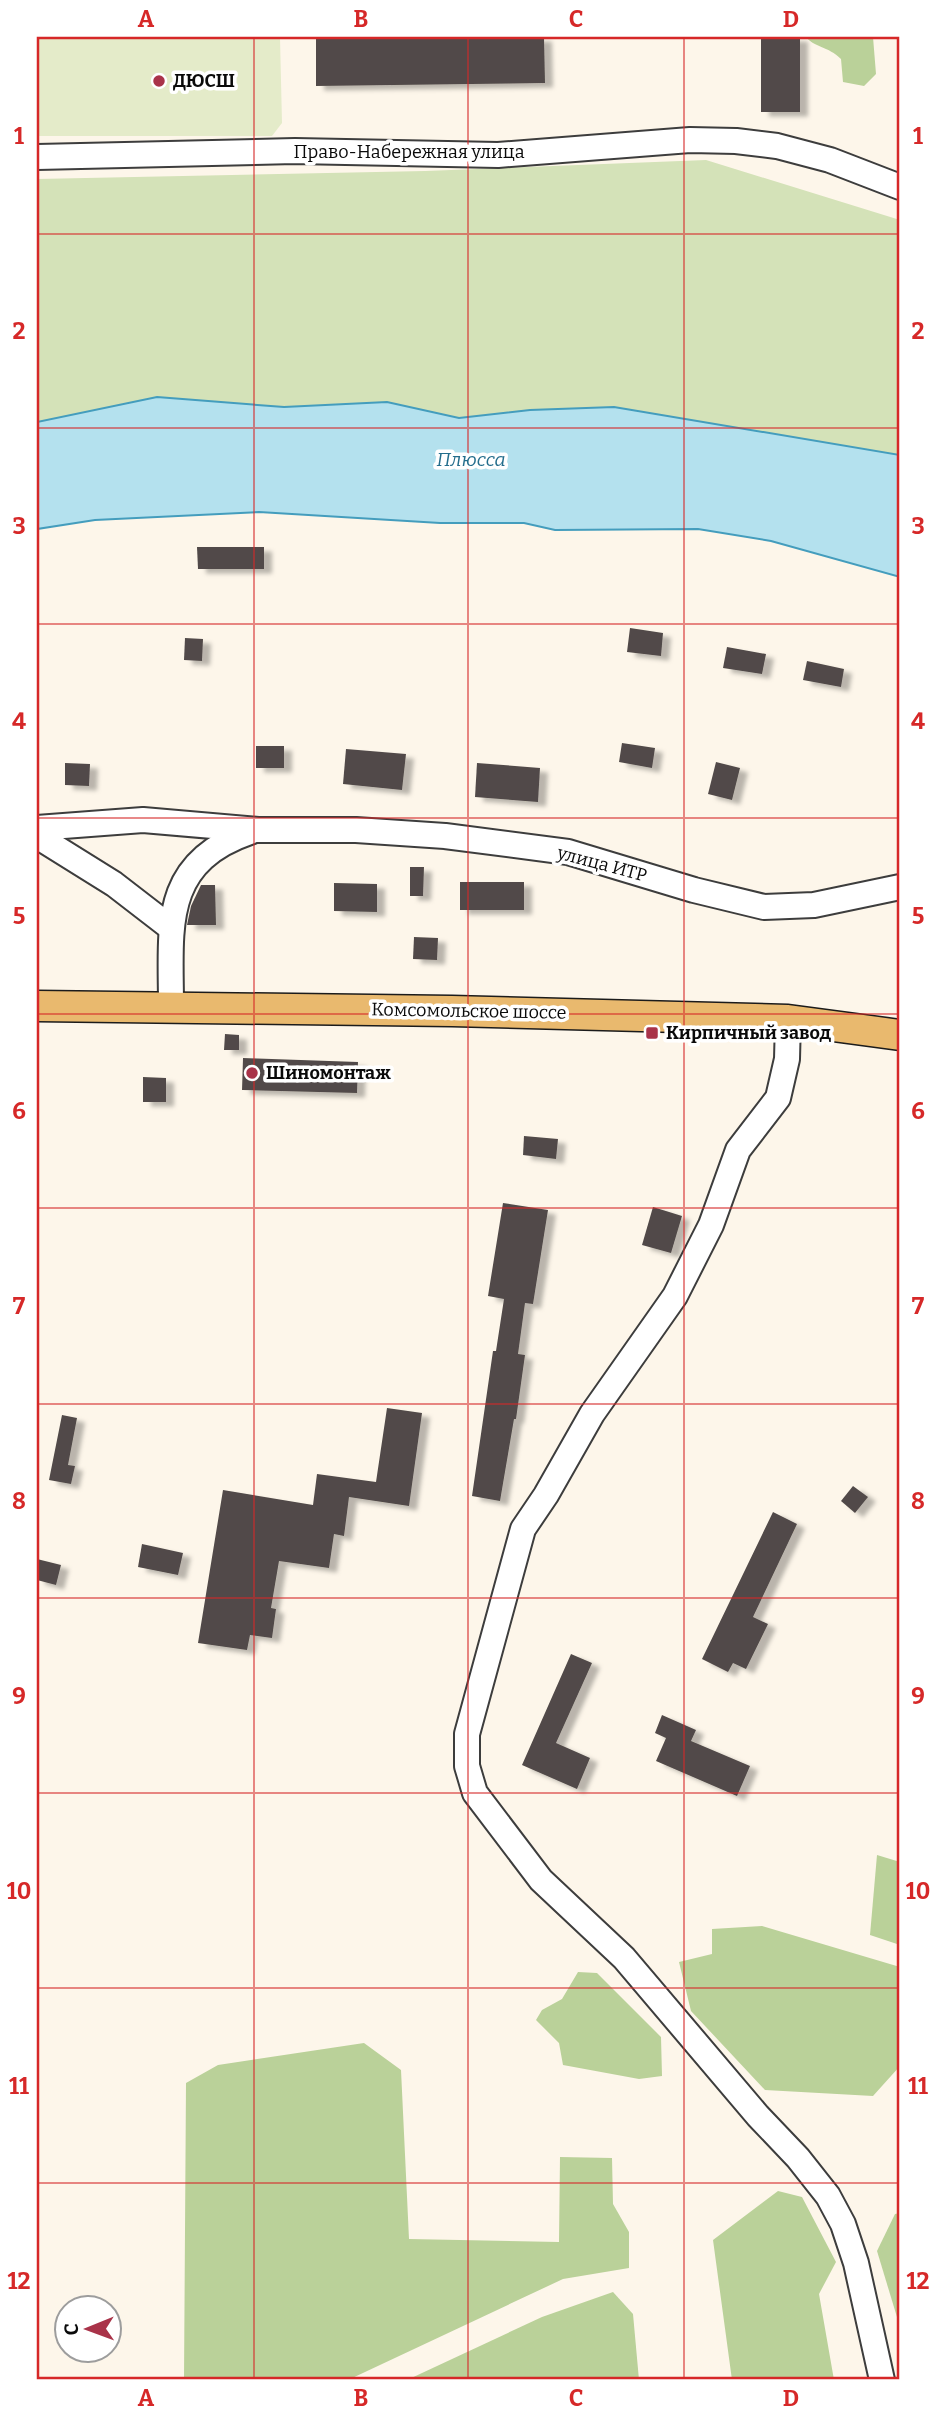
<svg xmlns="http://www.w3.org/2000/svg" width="937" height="2417" font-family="Bitter,serif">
<defs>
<filter id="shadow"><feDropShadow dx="8" dy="4.5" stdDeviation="2" flood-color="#0004"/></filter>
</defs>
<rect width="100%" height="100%" fill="#fdf6ea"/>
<path fill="#d4e2b8" d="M706,160L900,220V455L756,431L530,410L459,418L387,402L284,407L157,397L37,422V179L425,171Z"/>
<g fill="#bad199">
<path d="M806,37H873L876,74L864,86L843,82L841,59C828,46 815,48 806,37Z"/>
<path d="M877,1855L900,1862V1945L870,1935Z"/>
<path d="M762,1926L900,1967V2066L873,2096L765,2090L691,2011L679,1962L712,1954V1929Z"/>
<path d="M578,1972L597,1973L661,2037L662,2076L639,2079L563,2065L559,2043L536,2020L542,2010L562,1999Z"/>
<path d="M364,2043L401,2070L409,2239L559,2242L560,2157L612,2158L613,2204L629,2232V2268L563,2279L348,2380H184L186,2083L218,2065Z"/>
<path d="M778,2191L802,2197L836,2262L819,2294L834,2380H732L713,2240Z"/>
<path d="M900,2213V2327L877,2251L895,2214Z"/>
<path d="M613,2292L633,2314L639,2380H407L542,2317Z"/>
</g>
<path fill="#e4ebc9" d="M37,37L280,38L282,123L272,136H37Z"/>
<path fill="#b4e1ee" stroke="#449dbd" stroke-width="2" d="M157,397L284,407L387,402L459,418L530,410L614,407L900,455V577L771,541L698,529L555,530L524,523H440L259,512L95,520L37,529V422Z"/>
<g fill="#514a48" filter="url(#shadow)">
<path d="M316,37H544L545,83L316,86Z"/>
<rect x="761" y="37" width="39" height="75"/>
<path d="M197,547H264V569H198Z"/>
<path d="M630,628L663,633L661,656L627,652Z"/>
<path d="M185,638L203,639L202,661L184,660Z"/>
<path d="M727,647L766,654L762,674L723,668Z"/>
<path d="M807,661L844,669L841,687L803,680Z"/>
<path d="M622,743L655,748L652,768L619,762Z"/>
<rect x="256" y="746" width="28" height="22"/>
<path d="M346,749L406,754L402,790L343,784Z"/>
<path d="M716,762L740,768L732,800L708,794Z"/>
<path d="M65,763L90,764L89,786L65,785Z"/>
<path d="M477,763L540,768L538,802L475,797Z"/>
<path d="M410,867H424L423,896H410Z"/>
<rect x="460" y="882" width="64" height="28"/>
<path d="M334,883L377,884V912L334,911Z"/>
<path d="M201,885H215L216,925H187L191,906Z"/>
<path d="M414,937L438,938L437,960L413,959Z"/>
<path d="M225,1034L239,1035V1050H224Z"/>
<path d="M243,1058L358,1062L357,1093L242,1090Z"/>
<path d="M143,1077L166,1078V1102H143Z"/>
<path d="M524,1136L558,1139L556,1159L523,1155Z"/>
<path d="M503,1203L548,1210L533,1304L525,1303L518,1354L525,1355L516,1419H514L500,1501L472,1496L493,1351H496L504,1299L488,1296Z"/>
<path d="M653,1207L682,1216L671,1253L642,1245Z"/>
<path d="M387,1408L422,1413L409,1506L349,1497L344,1536L334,1534L329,1568L279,1561L271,1608L276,1609L272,1638L250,1635L247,1650L198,1643L223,1490L313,1505L317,1474L376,1482Z"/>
<path d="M62,1415L77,1418L68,1465L75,1466L71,1484L49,1480Z"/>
<path d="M853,1486L868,1497L855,1513L841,1501Z"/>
<path d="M773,1512L797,1524L753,1617L768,1624L746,1669L733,1663L728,1672L702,1659Z"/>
<path d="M142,1544L183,1553L178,1575L138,1567Z"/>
<path d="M37,1559L61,1565L56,1585L37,1580Z"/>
<path d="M571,1654L592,1663L556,1743L590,1758L577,1789L522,1765Z"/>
<path d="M662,1715L696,1730L691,1741L750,1766L737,1796L656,1761L666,1738L655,1733Z"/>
</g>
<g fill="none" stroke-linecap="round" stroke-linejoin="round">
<g stroke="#3d3d3d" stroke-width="28">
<g id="minor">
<path d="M37,157L295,151L498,155L690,140L736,141L777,146L830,160L900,187"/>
<path d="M37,828L143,820L258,830H356L445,836L568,852L694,890L764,907L814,905L900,887"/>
<path d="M37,836L114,884L171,928"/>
<path d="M171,1007C171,928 160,863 250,832"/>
<path d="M788,1020L787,1059L778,1098L738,1150L711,1225L675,1296L592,1414L546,1495L523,1529L467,1734V1766L475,1793L541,1880L624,1958L758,2116L798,2158L828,2196L843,2224L856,2263L882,2380"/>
</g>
</g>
<g stroke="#1b1b1b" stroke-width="33">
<path id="major" d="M37,1006L452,1011L788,1020L900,1035"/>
</g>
<use href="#minor" stroke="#fff" stroke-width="24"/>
<use href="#major" stroke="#e9b96e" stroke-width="30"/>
</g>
<path fill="none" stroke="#d62828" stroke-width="2" stroke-opacity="0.55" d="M254,37V2380M468,37V2380M684,37V2380M37,234H900M37,428H900M37,624H900M37,818H900M37,1014H900M37,1208H900M37,1404H900M37,1598H900M37,1793H900M37,1988H900M37,2183H900"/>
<g fill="#a93349" stroke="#fff" stroke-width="2.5">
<circle cx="159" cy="81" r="7"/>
<rect x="645" y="1026" width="14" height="14" rx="3.5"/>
<circle cx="252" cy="1073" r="7"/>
</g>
<g text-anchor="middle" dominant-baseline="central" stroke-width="7" stroke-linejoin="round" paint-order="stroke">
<g font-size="18" font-weight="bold" fill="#0a0a0a" stroke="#fff" text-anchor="start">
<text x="173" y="81">ДЮСШ</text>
<text x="666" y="1033">Кирпичный завод</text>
<text x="266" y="1073">Шиномонтаж</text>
</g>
<g font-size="18" fill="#0a0a0a" stroke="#fff">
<text x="409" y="152">Право-Набережная улица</text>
<text transform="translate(602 864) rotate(15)">улица ИТР</text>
<text transform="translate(469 1011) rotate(1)">Комсомольское шоссе</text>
</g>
<g font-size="19" font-style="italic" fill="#236d8c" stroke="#fff">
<text x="471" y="459">Плюсса</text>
</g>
</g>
<rect width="937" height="2417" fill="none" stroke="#ffffff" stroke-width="77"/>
<g transform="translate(88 2329) rotate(269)"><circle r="33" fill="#ffffff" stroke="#9d9d9d" stroke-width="2"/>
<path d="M0-5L12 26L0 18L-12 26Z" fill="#a93349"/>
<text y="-10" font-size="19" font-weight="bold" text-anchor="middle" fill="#0a0a0a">С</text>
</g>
<rect x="38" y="38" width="860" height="2340" fill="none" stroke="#d62828" stroke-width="2.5"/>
<g font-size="23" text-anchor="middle" font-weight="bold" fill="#d62828">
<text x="146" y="27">A</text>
<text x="361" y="27">B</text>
<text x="576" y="27">C</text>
<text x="791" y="27">D</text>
<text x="19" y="144">1</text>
<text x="918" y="144">1</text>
<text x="19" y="339">2</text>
<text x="918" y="339">2</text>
<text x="19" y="534">3</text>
<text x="918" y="534">3</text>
<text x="19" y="729">4</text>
<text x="918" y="729">4</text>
<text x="19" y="924">5</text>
<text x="918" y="924">5</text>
<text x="19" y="1119">6</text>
<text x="918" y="1119">6</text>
<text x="19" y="1314">7</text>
<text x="918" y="1314">7</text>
<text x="19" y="1509">8</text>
<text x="918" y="1509">8</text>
<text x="19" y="1704">9</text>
<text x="918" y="1704">9</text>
<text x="19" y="1899">10</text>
<text x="918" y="1899">10</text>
<text x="19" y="2094">11</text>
<text x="918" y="2094">11</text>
<text x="19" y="2289">12</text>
<text x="918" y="2289">12</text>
<text x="146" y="2406">A</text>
<text x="361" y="2406">B</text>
<text x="576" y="2406">C</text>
<text x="791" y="2406">D</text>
</g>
</svg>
